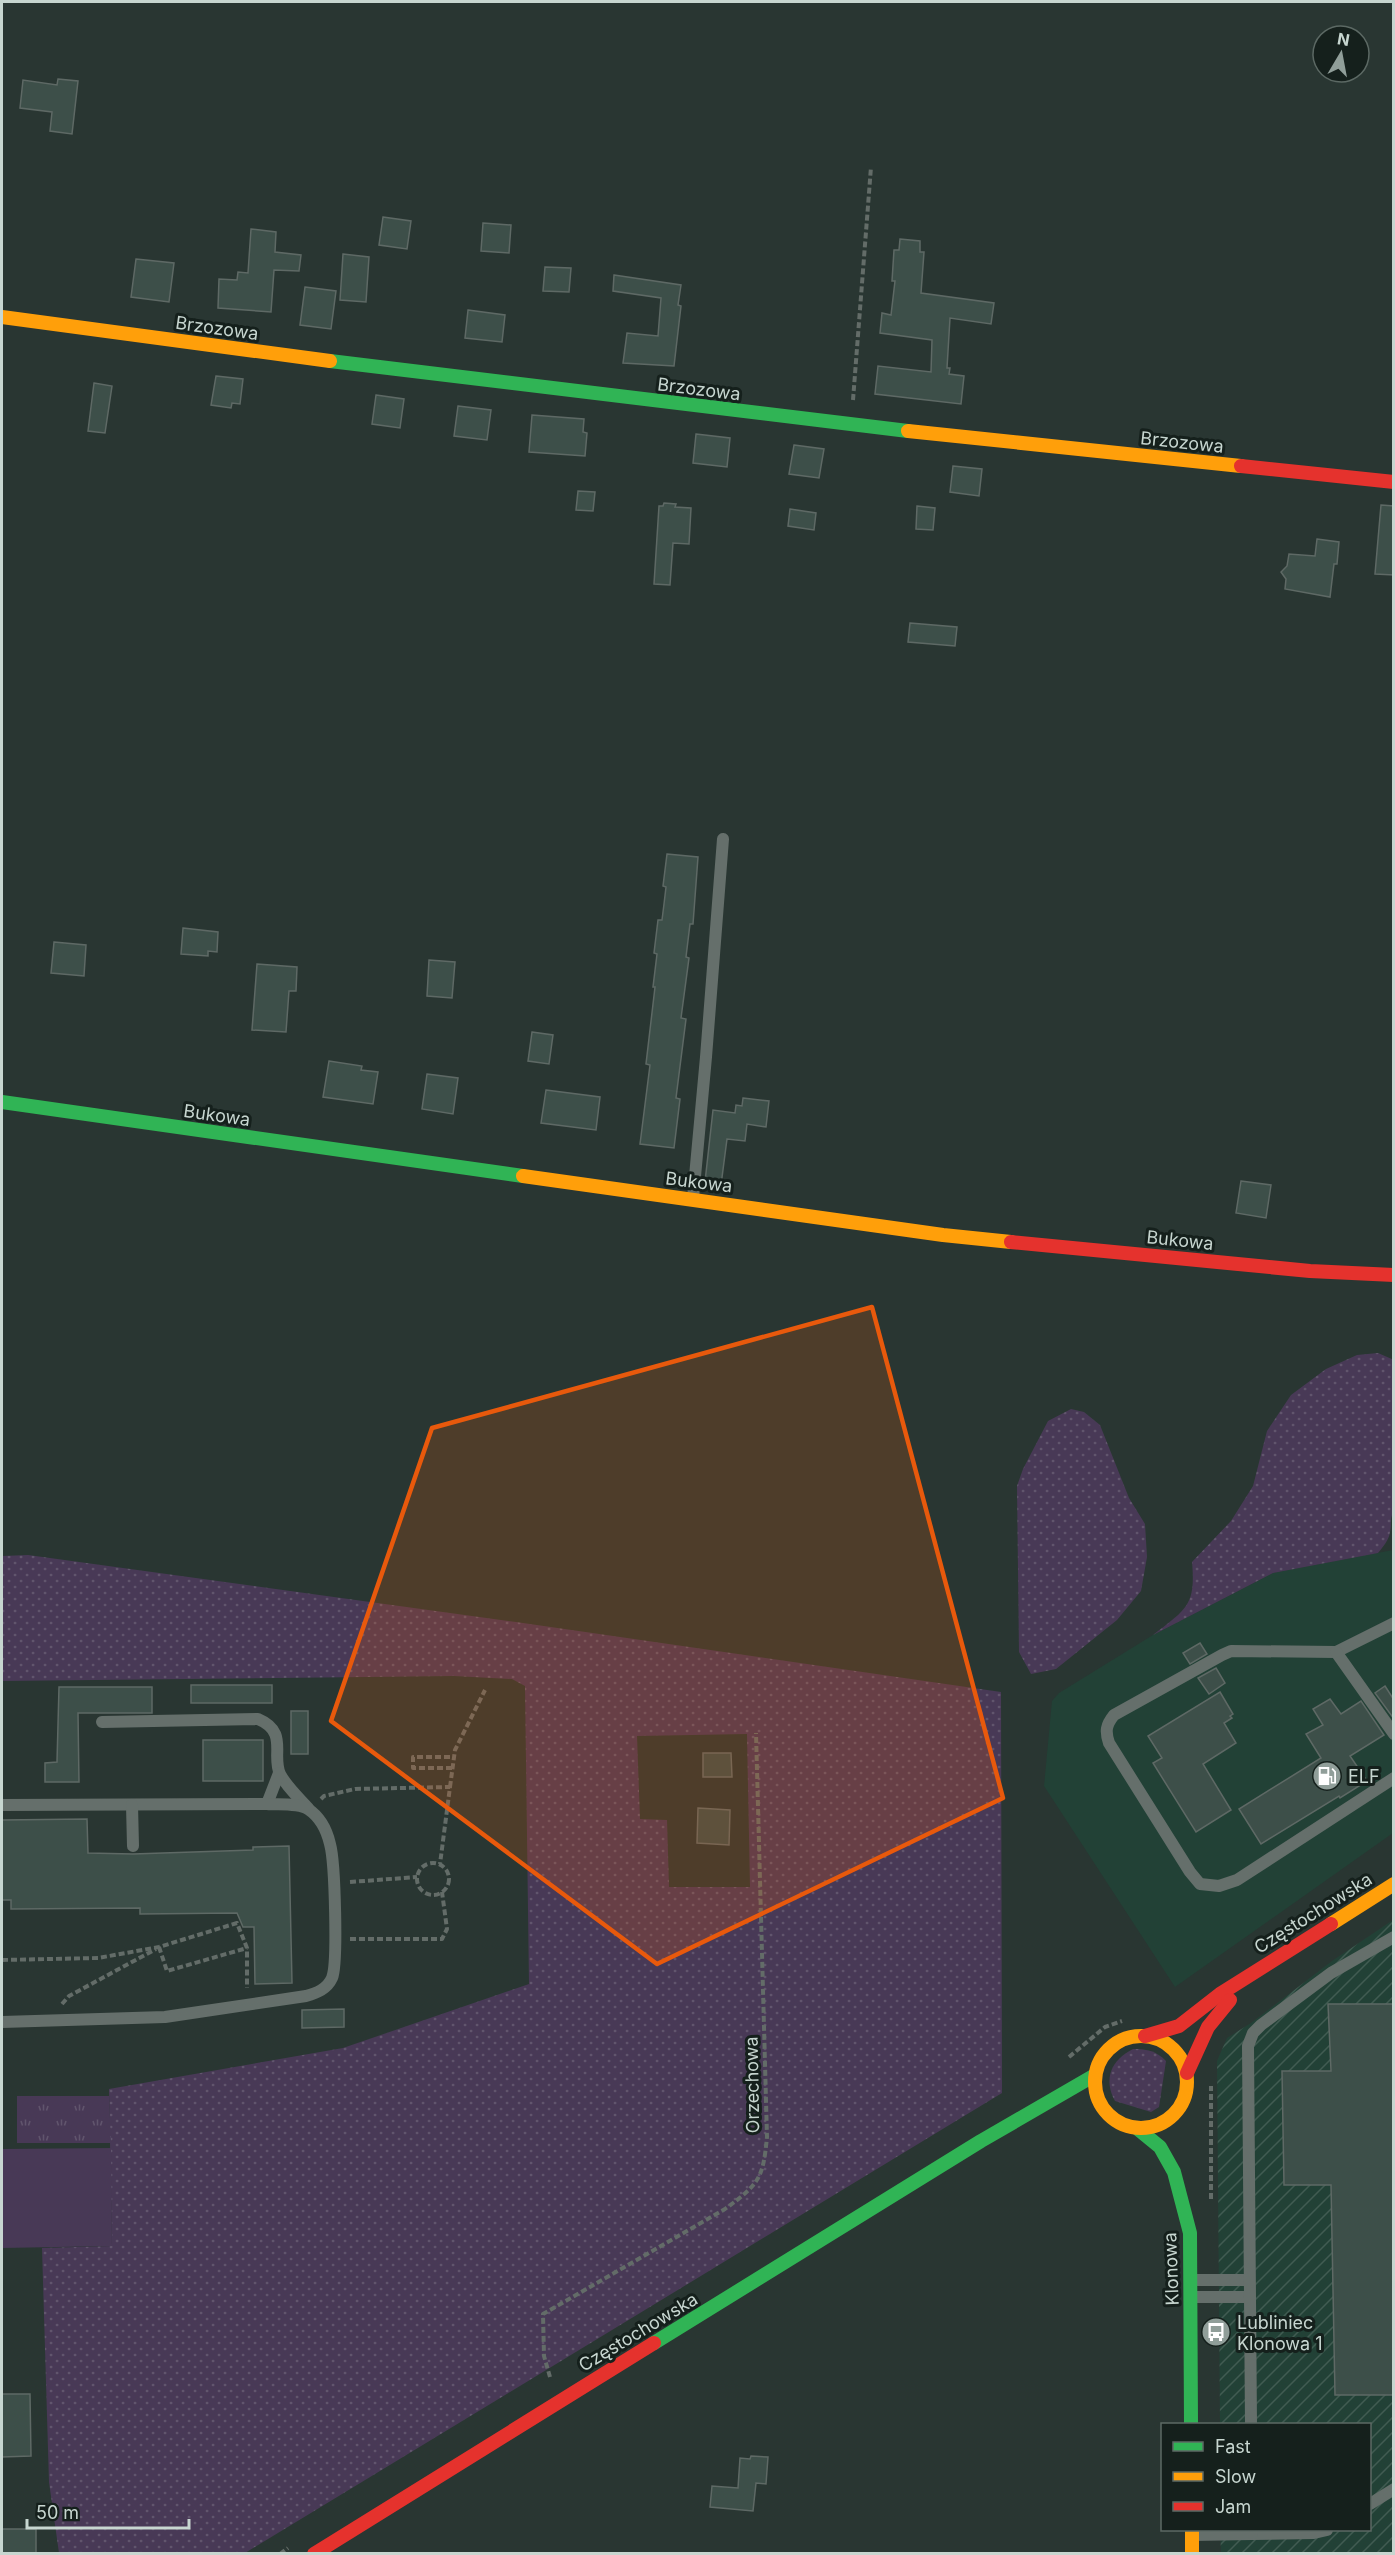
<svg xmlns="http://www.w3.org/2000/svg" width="1395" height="2555" font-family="Inter,sans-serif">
<defs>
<pattern id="industrial-furrows" width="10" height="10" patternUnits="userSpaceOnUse" patternTransform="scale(1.5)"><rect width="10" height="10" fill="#224136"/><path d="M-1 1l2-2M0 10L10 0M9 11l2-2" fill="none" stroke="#415c52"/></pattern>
<pattern id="grass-dots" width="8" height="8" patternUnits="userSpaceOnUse" patternTransform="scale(1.5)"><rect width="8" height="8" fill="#483956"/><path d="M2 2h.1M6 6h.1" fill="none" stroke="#61556d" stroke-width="1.8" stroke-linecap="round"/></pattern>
<pattern id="park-tufts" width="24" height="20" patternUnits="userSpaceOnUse" patternTransform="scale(1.5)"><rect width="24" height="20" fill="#483956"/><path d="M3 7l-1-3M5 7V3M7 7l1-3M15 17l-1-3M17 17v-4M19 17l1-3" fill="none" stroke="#61556d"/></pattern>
</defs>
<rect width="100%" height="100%" fill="#293632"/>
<path fill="#224136" d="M1393,1550V1833L1175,1987L1044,1786L1052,1701L1059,1693L1153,1635L1273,1573Z"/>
<path fill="url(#industrial-furrows)" d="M1393,1920V2553H1221L1220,2530H1370V2424H1220L1217,2061L1227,2038L1251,2023L1332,1961Z"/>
<g fill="url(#grass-dots)" fill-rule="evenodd">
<path d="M1378,1353L1394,1360V1512C1389,1518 1392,1524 1390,1532C1389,1540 1383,1547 1378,1553L1273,1573L1153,1635C1186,1609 1196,1606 1192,1562L1231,1521L1253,1486L1267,1431L1291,1395L1326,1369L1357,1355Z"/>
<path d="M1071,1409L1084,1412L1100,1425L1129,1498L1145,1524L1147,1557L1141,1591L1117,1620L1056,1669L1031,1674L1019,1652L1017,1486L1023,1469L1048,1421Z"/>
<path d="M28,1555L516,1622L1001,1692L1002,2093L245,2553H59L49,2482L42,2248L112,2246L109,2089L343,2048L529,1984L525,1686L512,1679L454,1676L2,1681V1556ZM747,1734L750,1887H669L667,1820L640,1819L637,1736Z"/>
<path d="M1133,2049C1148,2049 1156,2051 1166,2061L1159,2107L1151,2112L1115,2101C1103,2079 1111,2060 1133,2049Z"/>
</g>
<path fill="url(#park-tufts)" d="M17,2096H109L111,2143H17Z"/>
<path fill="#483956" d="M111,2148L112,2246L2,2248V2149Z"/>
<g fill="#3d4f49" stroke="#5e6965" stroke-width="1.5">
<path d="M58,79L78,81L72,134L50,131L52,112L20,108L23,80L57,85Z"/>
<path d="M383,217L411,221L407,249L379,245Z"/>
<path d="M483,223L511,225L509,253L481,251Z"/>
<path d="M251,229L276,232L275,252L301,255L299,271L274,270L271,312L218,308L219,279L237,280L238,272L248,273Z"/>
<path d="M900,239L920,241V252H924L921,293L994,303L991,324L950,318L947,368H950L949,374L964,376L961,404L875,394L878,366L931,372L932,340L880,333L882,313L891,315L895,281H892L894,250H899Z"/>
<path d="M343,254L369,257L366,302L340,300Z"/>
<path d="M136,259L174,263L169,302L131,297Z"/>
<path d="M545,267L571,268L569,292L543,291Z"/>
<path d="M614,275L681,285L678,305L681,306L674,366L623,363L627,333L658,336L661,298L613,291Z"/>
<path d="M305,287L336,291L331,329L300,325Z"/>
<path d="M468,310L505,315L502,342L465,338Z"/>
<path d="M216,376L243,379L240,404L232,403L231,408L211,405Z"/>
<path d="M94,383L112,386L105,433L88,431Z"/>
<path d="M376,395L404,399L400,428L372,424Z"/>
<path d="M458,406L491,410L487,440L454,436Z"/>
<path d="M532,415L584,419L583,432L587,433L585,456L529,452Z"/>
<path d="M696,434L730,438L727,467L693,463Z"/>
<path d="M794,445L824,449L819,478L789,474Z"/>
<path d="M953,466L982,469L979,496L950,492Z"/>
<path d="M578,491L595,492L593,511L576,510Z"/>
<path d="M664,503L676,504L675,507L691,508L689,544L673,543L670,585L654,584L659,506H663Z"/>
<path d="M1381,505L1394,506V575L1375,574Z"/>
<path d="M917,506L935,508L933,530L916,529Z"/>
<path d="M790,509L816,513L814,530L788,526Z"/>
<path d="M1317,539L1339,542L1337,564H1334L1330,597L1285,589L1286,579L1281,572L1287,566L1289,554L1315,556Z"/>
<path d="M910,623L957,627L955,646L908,642Z"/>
<path d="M667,854L698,857L693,924H690L686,957L689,958L681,1018L686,1019L676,1098L680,1099L674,1148L640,1144L650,1065L646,1064L655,987H653L657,954L654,953L658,920H662L664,904L666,887L663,886Z"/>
<path d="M183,928L218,932L217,952L208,951V956L181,954Z"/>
<path d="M54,942L86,945L84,976L51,973Z"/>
<path d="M429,960L455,962L452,998L427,996Z"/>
<path d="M257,964L297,967L296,991H289L286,1032L252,1030Z"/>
<path d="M532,1032L553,1035L549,1064L528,1061Z"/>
<path d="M329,1061L362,1066L361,1070L378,1072L373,1104L323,1097Z"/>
<path d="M427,1074L458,1078L453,1114L422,1109Z"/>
<path d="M546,1090L600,1097L596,1130L541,1123Z"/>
<path d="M743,1098L769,1101L766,1127L747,1124L745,1141L727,1139L721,1185L705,1182L713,1110L735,1113L736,1105L742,1106Z"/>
<path d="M1241,1181L1271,1185L1266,1218L1236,1213Z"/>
<path d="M1200,1643L1207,1654L1190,1664L1183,1653Z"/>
<path d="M1216,1668L1225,1683L1209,1694L1198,1678Z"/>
<rect x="191" y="1685" width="81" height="18"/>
<path d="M1385,1686L1394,1700V1719L1375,1693Z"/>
<path d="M59,1687H152V1713H78L79,1782H45V1763L57,1762Z"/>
<path d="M1220,1692L1233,1714L1230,1716L1232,1718L1224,1723L1236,1743L1203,1764L1231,1810L1196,1832L1153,1763L1162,1758L1148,1736Z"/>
<path d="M1330,1699L1341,1714L1361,1701L1384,1735L1350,1756L1367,1781L1340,1798L1339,1796L1261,1844L1239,1809L1321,1758L1306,1734L1323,1725L1313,1709Z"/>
<rect x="291" y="1711" width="17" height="43"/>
<rect x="203" y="1740" width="60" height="41"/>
<path d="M703,1753H731L732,1777H703Z"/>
<path d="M698,1808L730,1810L729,1845L697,1843Z"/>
<path d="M87,1819L88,1853L133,1854L253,1850V1847L289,1846L292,1983L255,1984L254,1927H243L237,1913L140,1914V1908L11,1909V1900H2V1820Z"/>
<path d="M1328,2004H1394V2395H1335L1331,2185H1284L1282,2071H1331Z"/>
<path d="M344,2009V2027L302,2028V2010Z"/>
<path d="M2,2394H30L31,2456L2,2457Z"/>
<path d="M751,2456L768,2457L766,2484L756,2483L753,2511L710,2507L712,2486L738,2488L740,2458L750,2459Z"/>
<rect x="2" y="2529" width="34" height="24"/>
</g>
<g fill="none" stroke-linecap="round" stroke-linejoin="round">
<g stroke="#636c68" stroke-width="4" stroke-dasharray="6 3" stroke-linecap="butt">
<path d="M853,400L871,167"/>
<path d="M452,1768H413V1757H454"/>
<path d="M450,1787L455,1750L485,1690"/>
<path d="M321,1799L324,1796L355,1789L450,1787L440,1864"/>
<circle cx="433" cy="1879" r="16"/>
<path d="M350,1882L417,1877"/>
<path d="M350,1939H442L447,1929L442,1892"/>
<path d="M159,1947L167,1971L247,1948"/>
<path d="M2,1960L98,1958L159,1947L237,1923L247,1948V1988"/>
<path d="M62,2004L69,1996L156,1949"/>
<path d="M1069,2057L1105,2027L1122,2021"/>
<path d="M1211,2199V2086"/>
<path d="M550,2377L544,2356L543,2314L725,2209C759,2184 763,2179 767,2137L756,1733"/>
<path d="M280,2554L288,2548"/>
</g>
<g stroke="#656f6b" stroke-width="12">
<path d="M693,1198L706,1057L723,839"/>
<path d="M1394,1623L1336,1652L1231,1651L1222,1655L1114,1715C1106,1725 1105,1731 1109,1743L1190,1872L1200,1884L1219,1886L1237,1880L1394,1778"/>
<path d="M1336,1652L1394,1734"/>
<path d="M102,1722L258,1719C289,1732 271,1755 280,1774C286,1786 299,1798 308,1808"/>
<path d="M267,1804L279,1773"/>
<path d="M2,1805L267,1804C279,1805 298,1803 308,1809C320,1817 327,1831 330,1844C335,1862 338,1964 332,1978C327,1989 317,1993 306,1996L165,2017L2,2022"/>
<path d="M132,1805L133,1846"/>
<path d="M1191,2280H1249"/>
<path d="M1191,2297H1249"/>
<path d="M1251,2424L1248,2046L1253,2033L1261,2025L1331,1973L1394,1937"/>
<path d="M1370,2504L1394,2489"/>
<path d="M1252,2534L1314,2533L1327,2530"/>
<path d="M1192,2535L1252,2534V2530"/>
</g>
<g stroke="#30b455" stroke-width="14">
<path d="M330,361L908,431"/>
<path d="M2,1102L523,1176"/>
<path d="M1138,2129L1160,2147L1174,2172L1190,2233L1191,2424"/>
<path d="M654,2343L981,2141L1095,2075"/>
</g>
<g stroke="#ff9f0a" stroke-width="14">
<path d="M2,317L330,361"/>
<path d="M908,431L1241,466"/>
<path d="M523,1176L943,1235L1011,1242"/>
<path d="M1331,1924L1394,1884"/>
<circle cx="1141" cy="2082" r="46"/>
<path d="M1192,2530V2554"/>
</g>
<g stroke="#e5322d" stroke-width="14">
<path d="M1241,466L1394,482"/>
<path d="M1011,1242L1310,1271L1394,1275"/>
<path d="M1145,2036L1179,2026L1220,1994L1331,1924"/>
<path d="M1187,2073L1208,2027L1230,2000"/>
<path d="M314,2554L654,2343"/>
</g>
</g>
<path fill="#e8590c" fill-opacity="0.2" stroke="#e8590c" stroke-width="4.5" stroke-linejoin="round" d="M872,1307L1003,1798L657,1964L331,1721L432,1428Z"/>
<defs>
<g id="fuel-disc" transform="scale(1.5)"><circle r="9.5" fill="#909e99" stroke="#15201c"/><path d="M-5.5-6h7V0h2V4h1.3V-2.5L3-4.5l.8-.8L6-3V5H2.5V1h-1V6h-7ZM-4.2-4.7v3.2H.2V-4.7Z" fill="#fff"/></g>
<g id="bus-disc" transform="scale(1.5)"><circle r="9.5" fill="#909e99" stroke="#15201c"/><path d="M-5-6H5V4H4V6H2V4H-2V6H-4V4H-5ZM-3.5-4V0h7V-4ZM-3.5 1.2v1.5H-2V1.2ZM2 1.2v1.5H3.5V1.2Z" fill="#fff"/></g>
</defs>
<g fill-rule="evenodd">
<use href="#fuel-disc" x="1327" y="1776"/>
<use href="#bus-disc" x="1216" y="2332"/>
</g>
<g text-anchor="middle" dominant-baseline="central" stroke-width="6" stroke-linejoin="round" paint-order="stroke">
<g font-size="18" fill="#c7d6d0" stroke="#15201c">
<text transform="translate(217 328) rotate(8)">Brzozowa</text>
<text transform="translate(699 389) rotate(7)">Brzozowa</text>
<text transform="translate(1182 442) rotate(6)">Brzozowa</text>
<text transform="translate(217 1115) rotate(8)">Bukowa</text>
<text transform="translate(699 1182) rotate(7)">Bukowa</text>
<text transform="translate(1180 1240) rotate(6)">Bukowa</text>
<text transform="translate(1313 1913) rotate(-32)">Częstochowska</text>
<text transform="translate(752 2085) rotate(-91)">Orzechowa</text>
<text transform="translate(1171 2269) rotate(-92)">Klonowa</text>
<text transform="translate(638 2332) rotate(-31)">Częstochowska</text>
</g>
<g font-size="18" fill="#c7d6d0" stroke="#15201c" text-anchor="start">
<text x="1348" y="1776">ELF</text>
<text x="1237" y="2322">Lubliniec<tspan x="1237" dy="21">Klonowa 1</tspan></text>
</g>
</g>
<rect width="1395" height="2555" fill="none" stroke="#c7d6d0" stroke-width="6"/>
<rect x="1161" y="2423" width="210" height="108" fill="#15201c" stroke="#5c6964" stroke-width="1.5"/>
<rect x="1173" y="2442" width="30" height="9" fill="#30b455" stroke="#5c6964" stroke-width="1.5"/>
<text x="1215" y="2453" font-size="18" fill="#c7d6d0">Fast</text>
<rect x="1173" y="2472" width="30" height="9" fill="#ff9f0a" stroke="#5c6964" stroke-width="1.5"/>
<text x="1215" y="2483" font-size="18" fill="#c7d6d0">Slow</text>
<rect x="1173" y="2502" width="30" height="9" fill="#e5322d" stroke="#5c6964" stroke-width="1.5"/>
<text x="1215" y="2513" font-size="18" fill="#c7d6d0">Jam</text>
<g transform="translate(1341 54) rotate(10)"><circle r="28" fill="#15201c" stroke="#5c6964" stroke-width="1.5"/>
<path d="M0-4.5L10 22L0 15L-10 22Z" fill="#909e99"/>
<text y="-9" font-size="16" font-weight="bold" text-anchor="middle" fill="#c7d6d0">N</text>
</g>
<path d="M27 2519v9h162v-9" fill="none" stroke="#c7d6d0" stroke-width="3"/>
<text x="36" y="2519" font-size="18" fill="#c7d6d0" stroke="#15201c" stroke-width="4.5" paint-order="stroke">50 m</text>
</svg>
